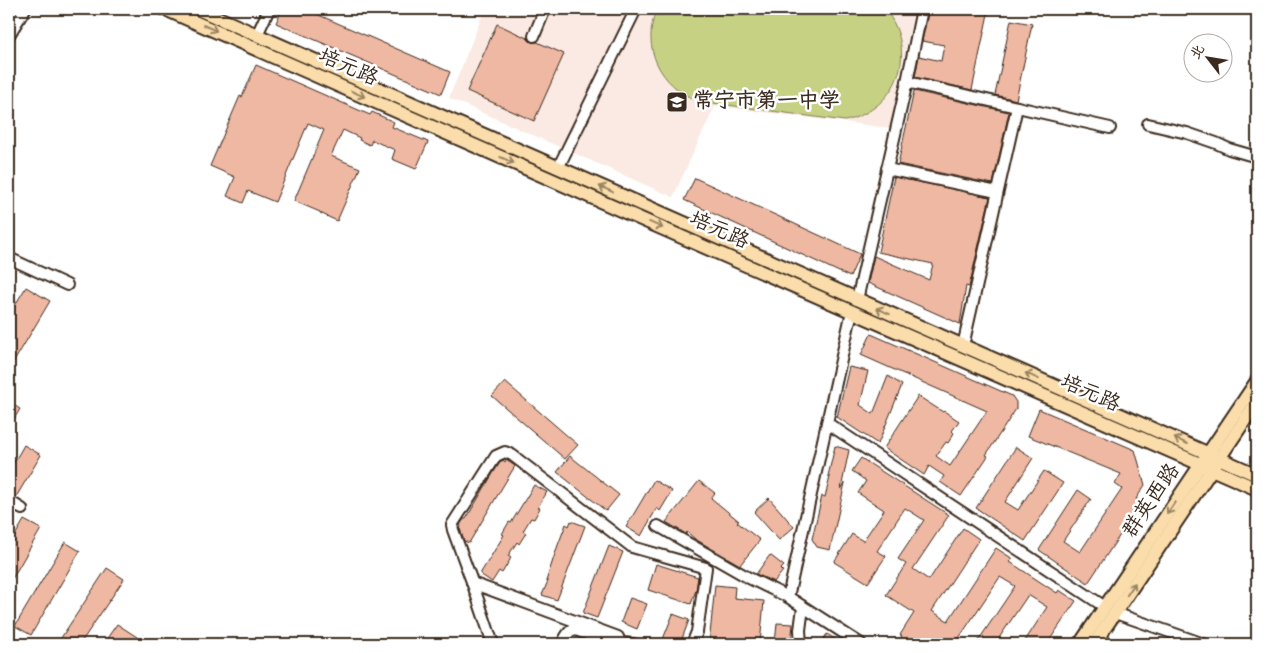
<svg xmlns="http://www.w3.org/2000/svg" width="1266" height="653" font-family="'Indie Flower','LXGW WenKai TC',sans-serif">
<rect width="100%" height="100%" fill="#fff"/>
<filter id="ink" filterUnits="userSpaceOnUse"><feTurbulence type="fractalNoise" baseFrequency=".02" numOctaves="2"/><feDisplacementMap in="SourceGraphic" scale="10" xChannelSelector="R" yChannelSelector="G"/><feConvolveMatrix kernelMatrix="1 2 1 2 8 2 1 2 1" color-interpolation-filters="sRGB"/></filter>
<g filter="url(#ink)">
<path fill="#faeae3" d="M485,9H914L890,128L715,106L673,197L449,98Z"/>
<path fill="#c6d184" stroke="#807e51" d="M657,9H885C919,53 898,108 845,121L698,101C660,86 640,47 657,9Z"/>
<g fill="#eeb8a3" stroke="#3b2a1e">
<path d="M282,9H305L450,72L441,94L276,23Z"/>
<path d="M929,9H989L972,90L915,77L919,56L941,61L944,45L922,41Z"/>
<path d="M1011,20L1032,24L1016,100L995,95Z"/>
<path d="M497,24L527,38L531,42H537L564,54L534,121L467,91Z"/>
<path d="M256,65L370,115L372,112L394,122L392,127L428,142L416,169L392,159L395,150L372,140L370,145L359,140L360,138L343,130L331,156L360,168L337,221L320,213V212L294,201L324,130L308,123L275,202L248,191L243,203L227,196L235,177L210,166L240,96L242,97Z"/>
<path d="M914,91L1009,112L993,184L898,164Z"/>
<path d="M894,177L990,197L969,287L966,286L960,324L868,283L874,256L929,280L933,264L878,252Z"/>
<path d="M695,178L860,254L850,277L684,200Z"/>
<path d="M26,287L50,301L9,370V315Z"/>
<path d="M871,334L1012,396L1016,402V409L986,455L988,456L961,496L940,482L944,476L929,466L924,475L884,448L918,396L943,412L944,411L959,421L952,431L954,433L948,443L946,442L936,456L950,466L987,411L861,355Z"/>
<path d="M849,367L868,371L860,405L873,414L888,376L902,385L878,444L837,417Z"/>
<path d="M505,382L578,445L565,459L492,396Z"/>
<path d="M9,402L20,409L9,428Z"/>
<path d="M1039,409L1135,450L1145,485L1136,499L1142,502L1088,583L1039,550L1078,490L1091,499L1063,541L1080,552L1122,489L1115,484L1121,474L1028,436Z"/>
<path d="M24,445L41,455L16,497L9,494V471Z"/>
<path d="M835,446L849,450L841,489L845,483L830,550L817,547L812,539L822,496L825,497L830,477L828,476Z"/>
<path d="M1016,447L1033,458L1005,502L1018,510L1044,471L1063,483L1025,541L976,508Z"/>
<path d="M570,456L619,495L606,511L557,472Z"/>
<path d="M861,458L949,515L913,569L929,580L963,528L979,539L932,611L948,621L996,548L1013,559L1010,562L1057,593L1059,590L1076,601L1047,644H1023L1047,607L1028,595L995,644H976L1015,586L1000,577L955,644H905L899,641L902,636L900,635L914,613L886,595L906,564L898,559L924,520L905,508L877,551L886,556L868,583L834,562L852,534L863,541L884,510L858,493L866,481L852,471Z"/>
<path d="M503,460L505,462L506,460L515,466L469,543L464,541L460,529L461,526L460,525L464,519H466L492,475L501,461Z"/>
<path d="M654,480L672,491L660,511L657,508L641,536L626,527Z"/>
<path d="M699,481L715,493L711,498L739,521L737,522L760,540L740,565L695,539L687,532L686,534L666,522Z"/>
<path d="M534,485L547,492L538,507L540,508L534,519L531,518L523,531L526,533L519,544L517,542L508,556L511,558L502,573L499,571L492,582L480,574L504,535L502,534L509,522L511,523Z"/>
<path d="M769,498L794,527L779,540L754,512Z"/>
<path d="M24,520L41,529L9,584V546Z"/>
<path d="M571,521L585,526L557,600L542,595L548,581H546L558,545L566,524L569,526Z"/>
<path d="M65,542L80,551L31,635L15,626Z"/>
<path d="M609,546L623,552L597,618L583,613Z"/>
<path d="M770,555L784,566L780,570L783,571L774,582L756,574Z"/>
<path d="M656,564L698,577L696,590L691,604L648,590Z"/>
<path d="M107,568L124,579L80,644H57Z"/>
<path d="M715,585L735,587L734,598L764,601L760,644H709Z"/>
<path d="M630,598L647,604L637,629L621,622Z"/>
<path d="M673,614L689,620L680,644L663,639Z"/>
<path d="M777,623L793,624L791,644H775Z"/>
<path d="M117,624L137,637L132,644H103Z"/>
<path d="M827,634L843,644H820Z"/>
</g>
<g fill="none" stroke-linecap="round" stroke-linejoin="round">
<g stroke="#3b2a1e" stroke-width="14">
<g id="minor">
<path d="M9,35L25,9"/>
<path d="M257,35L269,9"/>
<path d="M534,36L545,9"/>
<path d="M907,82L1110,128"/>
<path d="M1148,124L1187,133L1216,143L1229,149L1257,157"/>
<path d="M558,168L636,9"/>
<path d="M887,169L997,192"/>
<path d="M9,258L67,285"/>
<path d="M857,300L907,82L922,9"/>
<path d="M963,346L1017,107"/>
<path d="M827,423L1105,607"/>
<path d="M9,501L22,509"/>
<path d="M658,526L749,578L788,597L861,644"/>
<path d="M472,583L618,637L619,640L618,642"/>
<path d="M788,597L852,311"/>
<path d="M1115,613L1204,644"/>
<path d="M493,644L471,579L453,530L452,525L496,456L505,452L512,455L632,547L706,568L697,632L692,644"/>
<path d="M562,644C565,639 567,632 573,629L609,642L633,644"/>
<path d="M801,644L800,630L803,607"/>
</g>
</g>
<g stroke="#3b2a1e" stroke-width="16">
<g id="major">
<path d="M165,9L659,227L1257,489"/>
<path d="M198,9L1257,475"/>
<path d="M1080,644L1257,381"/>
<path d="M1094,644L1257,402"/>
</g>
</g>
<use href="#minor" stroke="#fff" stroke-width="10"/>
<use href="#major" stroke="#faddab" stroke-width="12"/>
</g>
<defs><path id="oneway-shaft" d="M-6 0H5M1.5-3L5.5 0L1.5 3" fill="none" stroke-width="1.6" stroke-linecap="round" stroke-linejoin="round" transform="scale(1.25)"/></defs>
<g stroke="#9a8464">
<use href="#oneway-shaft" transform="translate(210 28) rotate(24)"/>
<use href="#oneway-shaft" transform="translate(358 94) rotate(24)"/>
<use href="#oneway-shaft" transform="translate(507 160) rotate(24)"/>
<use href="#oneway-shaft" transform="translate(606 189) rotate(-156)"/>
<use href="#oneway-shaft" transform="translate(656 225) rotate(24)"/>
<use href="#oneway-shaft" transform="translate(883 311) rotate(-156)"/>
<use href="#oneway-shaft" transform="translate(1032 376) rotate(-156)"/>
<use href="#oneway-shaft" transform="translate(1181 441) rotate(-156)"/>
<use href="#oneway-shaft" transform="translate(1171 508) rotate(124)"/>
<use href="#oneway-shaft" transform="translate(1131 589) rotate(-56)"/>
</g>
</g>
<defs>
<g id="school-square" transform="scale(1.125)"><rect x="-9" y="-9" width="18" height="18" rx="4" fill="#3b2a1e" stroke="#fff"/><path d="M0-5L7-2L0 1L-7-2ZM-4 1L0 2.5L4 1V4Q0 6-4 4Z" fill="#fff"/></g>
</defs>
<g fill-rule="evenodd">
<use href="#school-square" x="677" y="102"/>
</g>
<g text-anchor="middle" dominant-baseline="central" stroke-width="5" stroke-linejoin="round" paint-order="stroke">
<g font-size="21" fill="#3b2a1e" stroke="#fff">
<text transform="translate(348 68) rotate(24)">培元路</text>
<text transform="translate(719 231) rotate(24)">培元路</text>
<text transform="translate(1090 394) rotate(24)">培元路</text>
<text transform="translate(1152 501) rotate(-56)">群英西路</text>
</g>
<g font-size="21" font-weight="bold" fill="#3b2a1e" stroke="#fff" text-anchor="start">
<text x="693" y="102">常宁市第一中学</text>
</g>
</g>
<rect width="1266" height="653" fill="none" stroke="#fff" stroke-width="30"/>
<rect x="15" y="15" width="1236" height="623" fill="none" stroke="#3b2a1e" stroke-width="2" filter="url(#ink)"/>
<g transform="translate(1208 58) rotate(301)"><circle r="24" fill="#ffffff" stroke="#b1aaa5"/>
<path d="M0-4L9 19L0 12L-9 19Z" fill="#3b2a1e"/>
<text y="-8" font-size="14" font-weight="bold" text-anchor="middle" fill="#3b2a1e">北</text>
</g>
</svg>
